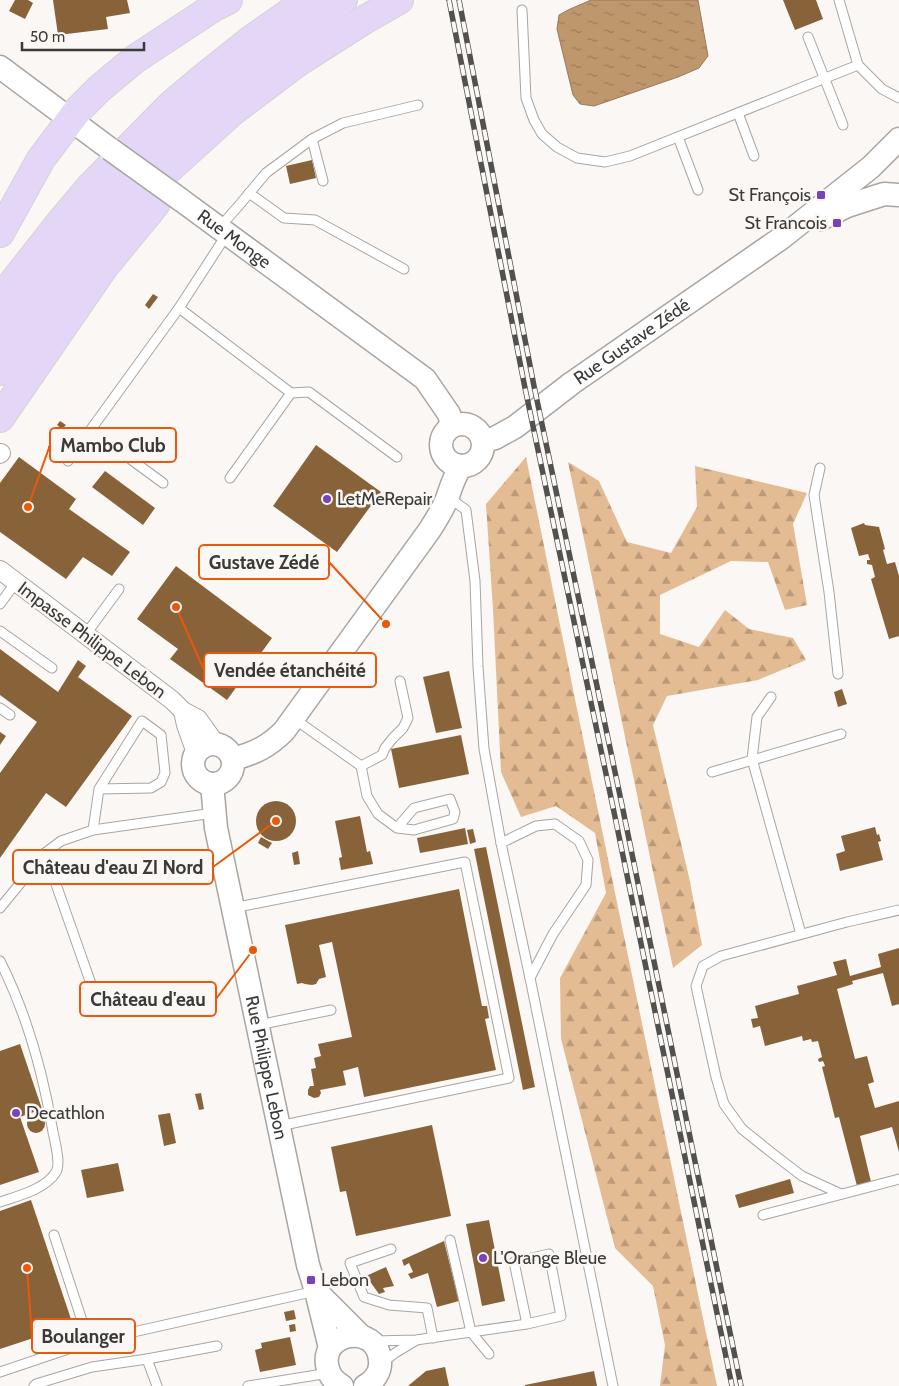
<svg xmlns="http://www.w3.org/2000/svg" width="899" height="1386" font-family="Cabin,sans-serif">
<defs>
<pattern id="forest-firs" width="22" height="20" patternUnits="userSpaceOnUse" patternTransform="scale(1.25)"><rect width="22" height="20" fill="#e4bc93"/><path d="M5 1l3.5 6h-7zM16 11l3.5 6h-7z" fill="#ba9a79"/></pattern>
<pattern id="water-ripples" width="26" height="14" patternUnits="userSpaceOnUse" patternTransform="scale(1.25)"><rect width="26" height="14" fill="#bf976d"/><path d="M2 4q2-2 4 0t4 0M15 11q2-2 4 0t4 0" fill="none" stroke="#9c7c5b"/></pattern>
</defs>
<rect width="100%" height="100%" fill="#faf7f4"/>
<g fill="url(#forest-firs)">
<path d="M526,457L577,709L717,1386H660L665,1345L653,1286L615,1248L561,1039L560,978L606,893L595,833L556,806L521,817L501,772L493,609L486,504Z"/>
<path d="M568,462L599,481L627,542L671,553L697,507L695,466L807,493L793,524L807,605L785,610L768,562L731,561L660,595V634L699,647L725,610L749,629L793,638L806,660L758,680L667,696L653,725L689,877L702,945L673,968Z"/>
</g>
<path fill="url(#water-ripples)" stroke="#977b5d" d="M591,0H698L708,56L699,68L678,77L594,106L580,104L573,95L557,29L559,15L568,10Z"/>
<g fill="#88633a">
<path d="M15,0H28L33,3L25,19L9,11Z"/>
<path d="M53,0H127L130,13L106,17L108,29L58,35Z"/>
<path d="M783,0H816L823,19L795,30Z"/>
<path d="M312,160L316,178L290,184L286,166Z"/>
<path d="M153,294L158,297L149,309L145,305Z"/>
<path d="M60,421L66,425L62,429L57,425Z"/>
<path d="M53,440L66,449L61,457L48,447Z"/>
<path d="M316,445L381,492L337,552L273,506Z"/>
<path d="M19,457L76,499L69,509L130,552L112,576L83,557L66,579L0,532V483Z"/>
<path d="M105,471L155,508L143,525L92,487Z"/>
<path d="M864,523L865,525L879,527L885,549L883,550L887,564L895,562L899,576V636L889,639L871,579L875,577L872,565L867,564V560H870L868,554L859,556L851,528Z"/>
<path d="M176,566L272,638L227,700L170,659L178,649L137,619Z"/>
<path d="M0,649L58,692L78,660L86,666L78,677L132,716L66,807L46,793L0,858V773L37,722L0,695Z"/>
<path d="M449,671L462,728L436,733L423,677Z"/>
<path d="M842,689L847,704L838,707L834,692Z"/>
<path d="M0,732L6,736L0,745Z"/>
<path d="M461,735L469,774L399,788L391,749Z"/>
<circle cx="276" cy="821" r="20"/>
<path d="M360,816L367,852L370,851L373,864L341,870L339,858L342,857L335,821Z"/>
<path d="M875,827L877,835L879,834L881,841L878,842L883,860L840,871L836,854L845,851L841,836Z"/>
<path d="M465,828L468,844L420,853L417,838Z"/>
<path d="M473,829L476,842L470,844L467,830Z"/>
<path d="M261,837L272,843L268,849L258,843Z"/>
<path d="M486,847L535,1087L523,1090L474,849Z"/>
<path d="M298,851L300,864L294,865L292,853Z"/>
<path d="M459,889L482,1006H487L489,1018L485,1019L496,1070L364,1097L358,1067L343,1071L346,1085L320,1090L321,1093L319,1097L314,1098L308,1095V1090L310,1086H314L311,1069L316,1068L314,1058L321,1056L318,1044L352,1037L332,942L319,945L326,977L319,979L316,984L312,985L305,984L302,983L297,984L285,925Z"/>
<path d="M899,948V1004L892,1006L883,973L852,981L853,984L837,989L855,1059L867,1056L874,1082L868,1084L875,1108L899,1101V1152L892,1127L860,1136L871,1182L857,1186L839,1117L835,1118L822,1067L825,1066L823,1061L819,1062L818,1059L822,1057L818,1041L812,1042L811,1039L803,1041L802,1036L765,1046L760,1026L753,1028L751,1019L758,1018L755,1006L799,994L797,986L837,975L833,962L846,959L850,976L881,967L878,954Z"/>
<path d="M20,1044L42,1109L20,1117L39,1172L0,1185V1051Z"/>
<path d="M201,1093L204,1109L199,1110L195,1094Z"/>
<path d="M170,1113L176,1143L164,1146L158,1115Z"/>
<circle cx="36" cy="1124" r="9"/>
<path d="M432,1125L451,1216L356,1236L346,1191L340,1192L331,1147Z"/>
<path d="M118,1163L124,1191L87,1198L81,1170Z"/>
<path d="M790,1179L794,1193L739,1208L735,1195Z"/>
<path d="M31,1200L73,1325L0,1349V1211Z"/>
<path d="M489,1220L505,1301L482,1306L466,1224Z"/>
<path d="M444,1241L459,1301L437,1307L428,1273L411,1279L408,1274L413,1272L409,1263L404,1266L402,1260Z"/>
<path d="M386,1267L394,1286L383,1288L385,1292L379,1294L366,1276Z"/>
<path d="M294,1310L296,1319L286,1321L284,1312Z"/>
<path d="M295,1324L296,1331L290,1332L289,1325Z"/>
<path d="M290,1337L296,1365L260,1372L255,1350L262,1348L261,1343Z"/>
<path d="M445,1367L449,1386H408L426,1371Z"/>
<path d="M594,1371L597,1386H525V1385Z"/>
</g>
<g fill="none" stroke-linecap="round" stroke-linejoin="round">
<g stroke="#a8a5a2" stroke-width="11">
<g id="service">
<path d="M839,0L858,65L882,89L899,98"/>
<path d="M522,10L526,98L534,120L542,134L557,147L577,158L605,162L630,156L858,65"/>
<path d="M808,37L843,125"/>
<path d="M738,113L754,156"/>
<path d="M678,137L698,190"/>
<path d="M312,139L323,181"/>
<path d="M249,193L284,218L315,220L404,269"/>
<path d="M220,227L241,203L266,173L312,139L343,123L418,105"/>
<path d="M179,308L291,393L309,392L397,457"/>
<path d="M91,430L163,483"/>
<path d="M68,461L179,308L227,234"/>
<path d="M820,468L814,495L829,592L838,674"/>
<path d="M230,478L291,393"/>
<path d="M448,497L466,510L475,581L478,667L484,749L501,843L530,978L613,1386"/>
<path d="M0,604L16,582"/>
<path d="M0,631L52,668"/>
<path d="M86,634L119,589"/>
<path d="M771,697L757,717L752,759L801,934"/>
<path d="M0,708L10,715"/>
<path d="M293,718L361,766L367,796L378,814L397,828L414,830L453,819L455,812L450,799L414,808L397,828"/>
<path d="M361,766L382,755L385,748L393,738L403,728L408,718L400,681"/>
<path d="M712,772L841,734"/>
<path d="M93,830L99,789L142,721L161,735L165,773L161,782L151,788L99,789"/>
<path d="M501,843L536,826L555,824L579,841L588,860L586,885L553,934L530,978"/>
<path d="M45,853L96,998L111,1007L136,1002"/>
<path d="M0,908L45,853L61,841L93,830L214,813"/>
<path d="M233,908L465,862L509,1078L279,1126"/>
<path d="M0,961C27,1014 43,1073 53,1132C55,1142 61,1164 56,1172C46,1189 18,1196 0,1202"/>
<path d="M258,1025L331,1010"/>
<path d="M841,1194L802,1176L772,1153L742,1129L724,1104L716,1077L696,986L703,966L721,956L847,922L899,910"/>
<path d="M763,1215L899,1179"/>
<path d="M54,1235L89,1342"/>
<path d="M450,1240L471,1332L527,1324L561,1316L549,1254L514,1262L527,1324"/>
<path d="M391,1249L350,1263L364,1297L389,1305L427,1308L433,1338"/>
<path d="M374,1341L416,1340L471,1332L489,1354"/>
<path d="M147,1359L157,1386"/>
<path d="M382,1363L395,1353L415,1341"/>
<path d="M0,1372L89,1342L316,1291"/>
<path d="M34,1386L36,1384L92,1367L147,1359L217,1346"/>
<path d="M248,1386L329,1373"/>
</g>
</g>
<g stroke="#a8a5a2" stroke-width="20">
<g id="minor">
<path d="M0,454L1,453"/>
<path d="M0,570L172,700L183,711L198,719L215,743"/>
<path d="M183,711L186,725L196,753"/>
</g>
</g>
<g stroke="#a8a5a2" stroke-width="25">
<g id="tertiary">
<path d="M0,67L110,149"/>
<path id="s1" d="M181,200L425,379L449,414L452,425"/>
<path d="M821,219L847,206L884,194L899,195"/>
<circle cx="462" cy="445" r="21"/>
<path id="s2" d="M483,441L495,438L515,427L572,383L780,239L871,167L899,139"/>
<circle cx="213" cy="764" r="20"/>
<path d="M233,759C255,753 268,747 284,731L429,531C436,520 444,508 448,496C452,484 454,477 461,466"/>
<path id="s3" d="M212,784L216,828L308,1265L316,1291L330,1348"/>
<path d="M316,1291L361,1336"/>
<path d="M342,1386C335,1382 330,1377 328,1369C317,1332 378,1321 380,1361C381,1372 374,1381 365,1386"/>
</g>
</g>
<g stroke="#d4d4d3" stroke-width="30">
<g id="trunk">
<path d="M0,233L41,159L78,110L99,89L135,59L214,7L228,0"/>
<path d="M0,299L59,224L91,186L171,105L203,78L252,39L308,0"/>
<path d="M0,336L53,264L87,223L169,138L216,94L281,42L343,0"/>
<path d="M0,371L29,330L102,235L138,197L233,111L298,62L364,20L399,0"/>
<path d="M0,418L104,267L154,206L163,191"/>
</g>
</g>
<use href="#service" stroke="#fff" stroke-width="9"/>
<use href="#minor" stroke="#fff" stroke-width="18"/>
<use href="#tertiary" stroke="#fff" stroke-width="22"/>
<use href="#trunk" stroke="#e3d6f7" stroke-width="28"/>
<g stroke="#52514f" stroke-width="5.5">
<g id="rail">
<path d="M449,0L525,388L614,812L732,1386"/>
<path d="M459,0L534,386L623,810L741,1386"/>
</g>
</g>
<use href="#rail" stroke="#faf7f4" stroke-width="4" stroke-dasharray="11" stroke-linecap="butt"/>
<g stroke="#a8a5a2" stroke-width="25" stroke-linecap="butt">
<path id="tertiary-bridge" d="M110,149L181,200"/>
</g>
<use href="#tertiary-bridge" stroke="#fff" stroke-width="22"/>
</g>
<g fill="#7a41b8" stroke="#faf7f4" stroke-width="2">
<rect x="816" y="190" width="10" height="10" rx="2.5"/>
<rect x="832" y="218" width="10" height="10" rx="2.5"/>
<circle cx="327" cy="499" r="5"/>
<circle cx="16" cy="1113" r="5"/>
<circle cx="483" cy="1258" r="5"/>
<rect x="306" y="1275" width="10" height="10" rx="2.5"/>
</g>
<g text-anchor="middle" dominant-baseline="central" stroke-width="5" stroke-linejoin="round" paint-order="stroke">
<g font-size="18" fill="#3b3a38" stroke="#faf7f4" text-anchor="start">
<text x="811" y="195" text-anchor="end">St François</text>
<text x="827" y="223" text-anchor="end">St Francois</text>
<text x="337" y="499">LetMeRepair</text>
<text x="26" y="1113">Decathlon</text>
<text x="493" y="1258">L'Orange Bleue</text>
<text x="321" y="1280">Lebon</text>
</g>
<g font-size="18" fill="#3b3a38" stroke="#faf7f4">
<text stroke="none"><textPath href="#s1" startOffset="66">Rue Monge</textPath></text>
<text stroke="none"><textPath href="#s2" startOffset="180">Rue Gustave Zédé</textPath></text>
<text transform="translate(92 640) rotate(37)">Impasse Philippe Lebon</text>
<text stroke="none"><textPath href="#s3" startOffset="289">Rue Philippe Lebon</textPath></text>
</g>
</g>
<path fill="none" stroke="#e8590c" stroke-width="2" d="M28 507L50 445M386 624L329 562M176 607L204 670M276 821L213 867M253 950L216 999M27 1268L32 1336"/>
<g fill="#e8590c" stroke="#faf7f4" stroke-width="2">
<circle cx="28" cy="507" r="5"/>
<circle cx="386" cy="624" r="5"/>
<circle cx="176" cy="607" r="5"/>
<circle cx="276" cy="821" r="5"/>
<circle cx="253" cy="950" r="5"/>
<circle cx="27" cy="1268" r="5"/>
</g>
<g fill="#faf7f4" stroke="#e8590c" stroke-width="2">
<rect x="50" y="428" width="126" height="34" rx="5"/>
<rect x="199" y="545" width="130" height="34" rx="5"/>
<rect x="204" y="653" width="172" height="34" rx="5"/>
<rect x="13" y="850" width="200" height="34" rx="5"/>
<rect x="80" y="982" width="136" height="34" rx="5"/>
<rect x="32" y="1319" width="103" height="34" rx="5"/>
</g>
<g font-size="19" text-anchor="middle" font-weight="bold" fill="#3b3a38">
<text x="113" y="452">Mambo Club</text>
<text x="264" y="569">Gustave Zédé</text>
<text x="290" y="677">Vendée étanchéité</text>
<text x="113" y="874">Château d'eau ZI Nord</text>
<text x="148" y="1006">Château d'eau</text>
<text x="83" y="1343">Boulanger</text>
</g>
<path d="M22 42v8h122v-8" fill="none" stroke="#3b3a38" stroke-width="2.5"/>
<text x="30" y="42" font-size="15" fill="#3b3a38" stroke="#faf7f4" stroke-width="4" paint-order="stroke">50 m</text>
</svg>
